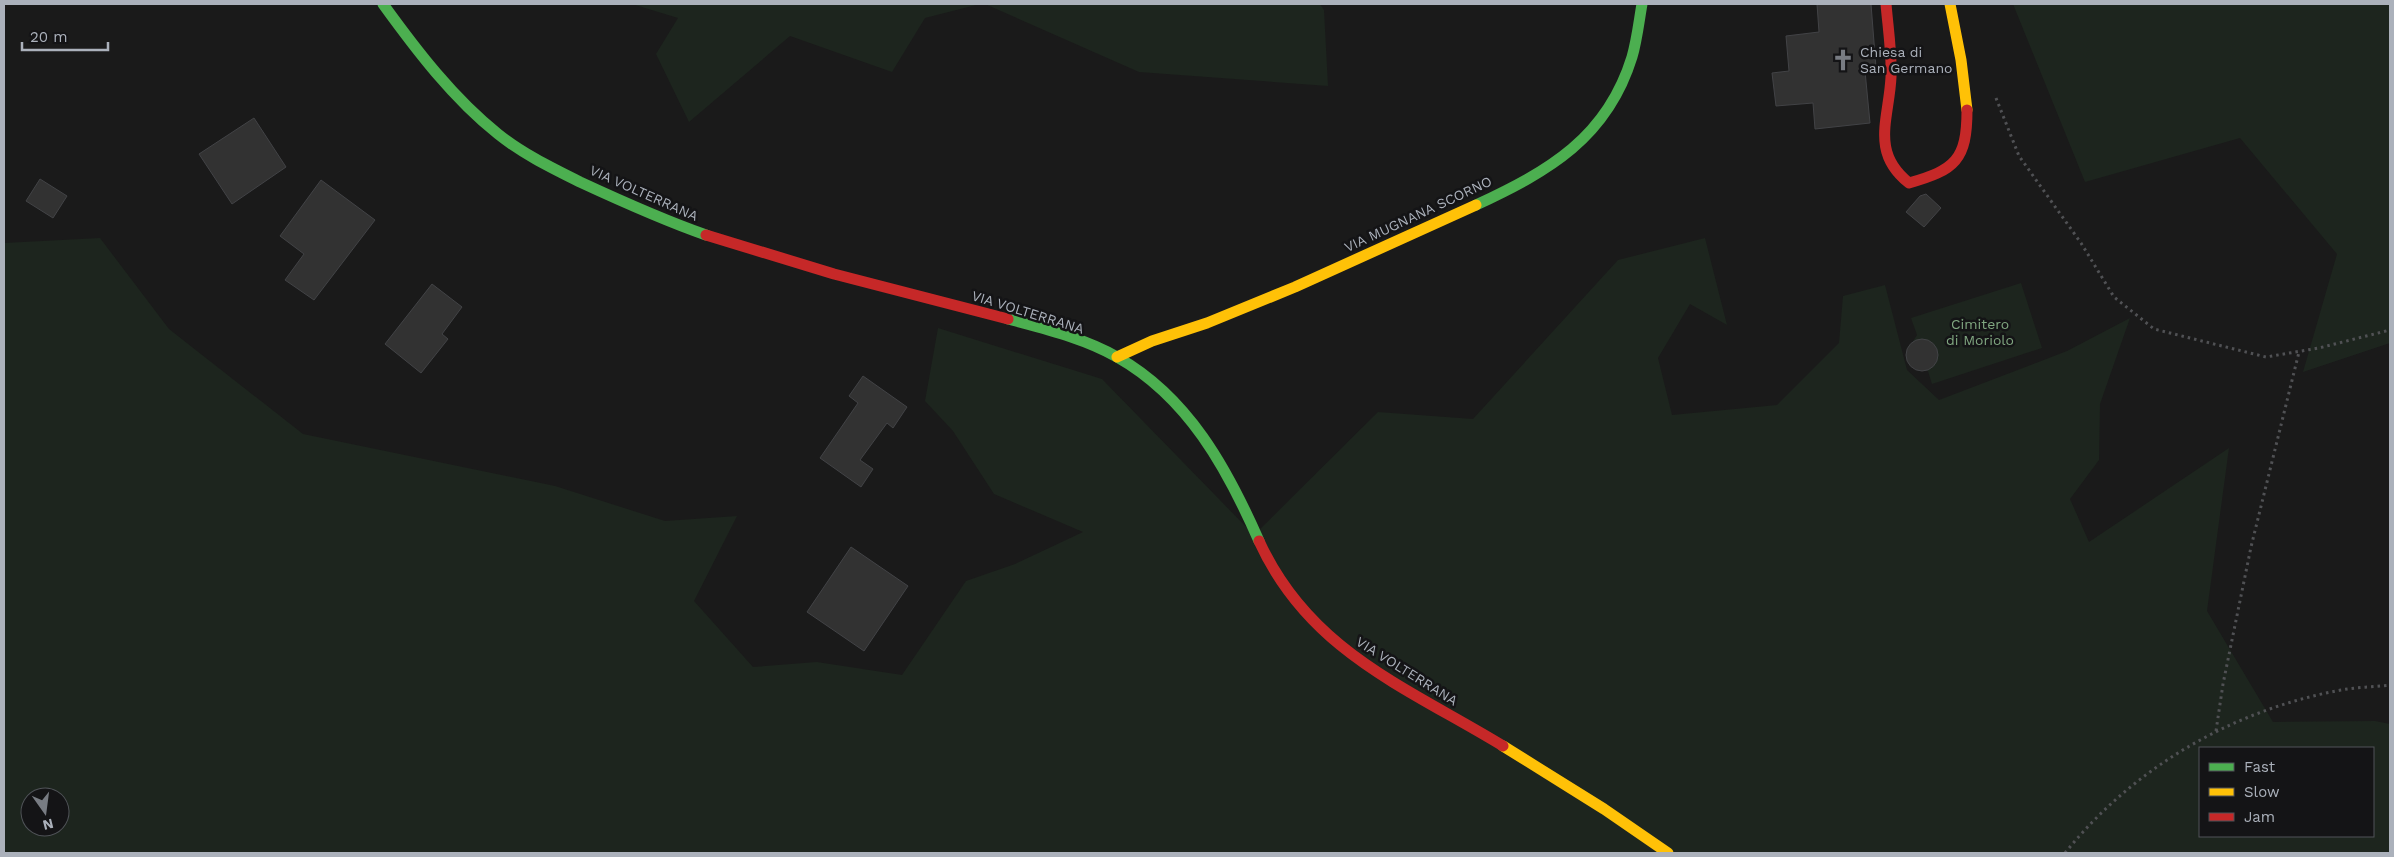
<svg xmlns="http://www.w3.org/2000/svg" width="2394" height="857" font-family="'Work Sans',sans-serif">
<rect width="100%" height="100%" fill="#1a1a1a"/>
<g fill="#1d251e" fill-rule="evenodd">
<path d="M632,4H980L925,18L892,72L790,36L689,122L656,54L678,18Z"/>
<path d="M985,4H1320L1324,10L1328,86L1139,72Z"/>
<path d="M2013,4H2390V343L2303,372L2337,254L2240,138L2085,182Z"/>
<path d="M100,238L169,329L303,434L555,486L665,521L737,516L694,601L753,667L817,662L902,675L966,581L1015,564L1083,532L994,494L953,431L925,401L938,328L1102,379L1254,535L1378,412L1473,419L1618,260L1705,238L1727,325L1690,304L1658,358L1672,415L1777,405L1839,343L1843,296L1885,285L1907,370L1939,400L2067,351L2130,318L2100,404L2099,460L2070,499L2089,542L2229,448L2207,611L2273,722L2375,721L2390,724V853H4V243ZM2200,748H2373V836H2200ZM30,797H60V827H30Z"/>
<path d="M2021,283L2042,348L1932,384L1928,371L1913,365L1908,349L1917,335L1911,318Z"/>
</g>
<g fill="#323232" stroke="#424346">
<path d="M1817,4H1871L1876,68L1875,70L1865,71L1870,123L1815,129L1813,103L1776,106L1772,73L1789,71L1786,36L1819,32Z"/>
<path d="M254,118L286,167L232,204L199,154Z"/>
<path d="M40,179L67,196L53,218L26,201Z"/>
<path d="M321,180L375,220L314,300L285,280L304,254L280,236Z"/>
<path d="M1926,194L1941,208L1924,227L1906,212L1920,196Z"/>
<path d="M432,284L462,307L442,334L448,339L421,373L385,344Z"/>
<circle cx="1922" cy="355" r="16"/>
<path d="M863,376L907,407L893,428L887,423L860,460L873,469L861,487L820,458L858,403L849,396Z"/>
<path d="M851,547L908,586L864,651L807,612Z"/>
</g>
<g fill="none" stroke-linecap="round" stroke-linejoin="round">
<g stroke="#505154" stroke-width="3" stroke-dasharray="2.5 4" stroke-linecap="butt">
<path d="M1996,98L2019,156L2081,243L2114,297L2154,329L2266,357L2319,348L2390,330"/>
<path d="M2216,731L2223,684L2251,547L2299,352"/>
<path d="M2065,853C2134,767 2233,710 2341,690C2357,687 2374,687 2390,685"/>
</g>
<g stroke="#4caf50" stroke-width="11">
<path d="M383,4C417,51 453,98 498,134C523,154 552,168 580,182C621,201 663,220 706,235"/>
<path d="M1476,205C1549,171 1607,138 1632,57C1637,40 1639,21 1642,4"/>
<path d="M1008,319C1045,329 1084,338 1117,357C1188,397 1227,468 1259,541"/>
</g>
<g stroke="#ffc107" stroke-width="11">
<path d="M1950,4L1961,60L1967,110"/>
<path d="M1117,357L1152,341L1207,323L1295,287L1476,205"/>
<path d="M1503,746L1604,809L1668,853"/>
</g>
<g stroke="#c62828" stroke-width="11">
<path d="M1886,4C1888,28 1892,53 1891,77C1889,119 1870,152 1909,183C1955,170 1967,160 1967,110"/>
<path d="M706,235L834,274L1008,319"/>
<path d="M1259,541C1309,651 1406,687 1503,746"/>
</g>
</g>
<defs>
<g id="church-bare" transform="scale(1.725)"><path d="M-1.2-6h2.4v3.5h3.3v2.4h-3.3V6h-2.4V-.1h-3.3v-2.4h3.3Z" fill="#787c83" stroke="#141416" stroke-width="2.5" paint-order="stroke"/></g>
</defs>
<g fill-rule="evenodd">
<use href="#church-bare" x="1843" y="60"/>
</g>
<g text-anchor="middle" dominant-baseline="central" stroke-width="5" stroke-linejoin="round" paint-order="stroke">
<g font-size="14" fill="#abb1bb" stroke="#141416" text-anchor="start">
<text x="1860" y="52">Chiesa di<tspan x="1860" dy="16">San Germano</tspan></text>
</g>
<g font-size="14" fill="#abb1bb" stroke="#141416">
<text transform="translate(644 193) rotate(24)">VIA VOLTERRANA</text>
<text transform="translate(1418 214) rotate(-25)">VIA MUGNANA SCORNO</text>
<text transform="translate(1028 312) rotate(17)">VIA VOLTERRANA</text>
<text transform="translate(1407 671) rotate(32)">VIA VOLTERRANA</text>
</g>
<g font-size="14" fill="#81a781" stroke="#141416">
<text x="1980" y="324">Cimitero<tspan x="1980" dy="16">di Moriolo</tspan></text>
</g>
</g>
<rect width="2394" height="857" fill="none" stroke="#abb1bb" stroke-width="10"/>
<rect x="2199" y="747" width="175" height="90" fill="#141416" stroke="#505358"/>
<rect x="2209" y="763" width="25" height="8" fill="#4caf50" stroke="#505358"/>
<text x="2244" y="772" font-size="15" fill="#abb1bb">Fast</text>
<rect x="2209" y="788" width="25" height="8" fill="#ffc107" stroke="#505358"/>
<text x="2244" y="797" font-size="15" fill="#abb1bb">Slow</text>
<rect x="2209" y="813" width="25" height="8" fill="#c62828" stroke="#505358"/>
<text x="2244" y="822" font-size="15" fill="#abb1bb">Jam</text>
<g transform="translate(45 812) rotate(166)"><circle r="24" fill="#141416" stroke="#505358"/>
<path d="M0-4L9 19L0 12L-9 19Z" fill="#787c83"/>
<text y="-8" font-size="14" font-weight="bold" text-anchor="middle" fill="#abb1bb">N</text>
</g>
<path d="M22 42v8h86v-8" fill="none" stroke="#abb1bb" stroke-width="2.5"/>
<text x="30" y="42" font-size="15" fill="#abb1bb" stroke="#141416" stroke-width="4" paint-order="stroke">20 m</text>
</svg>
